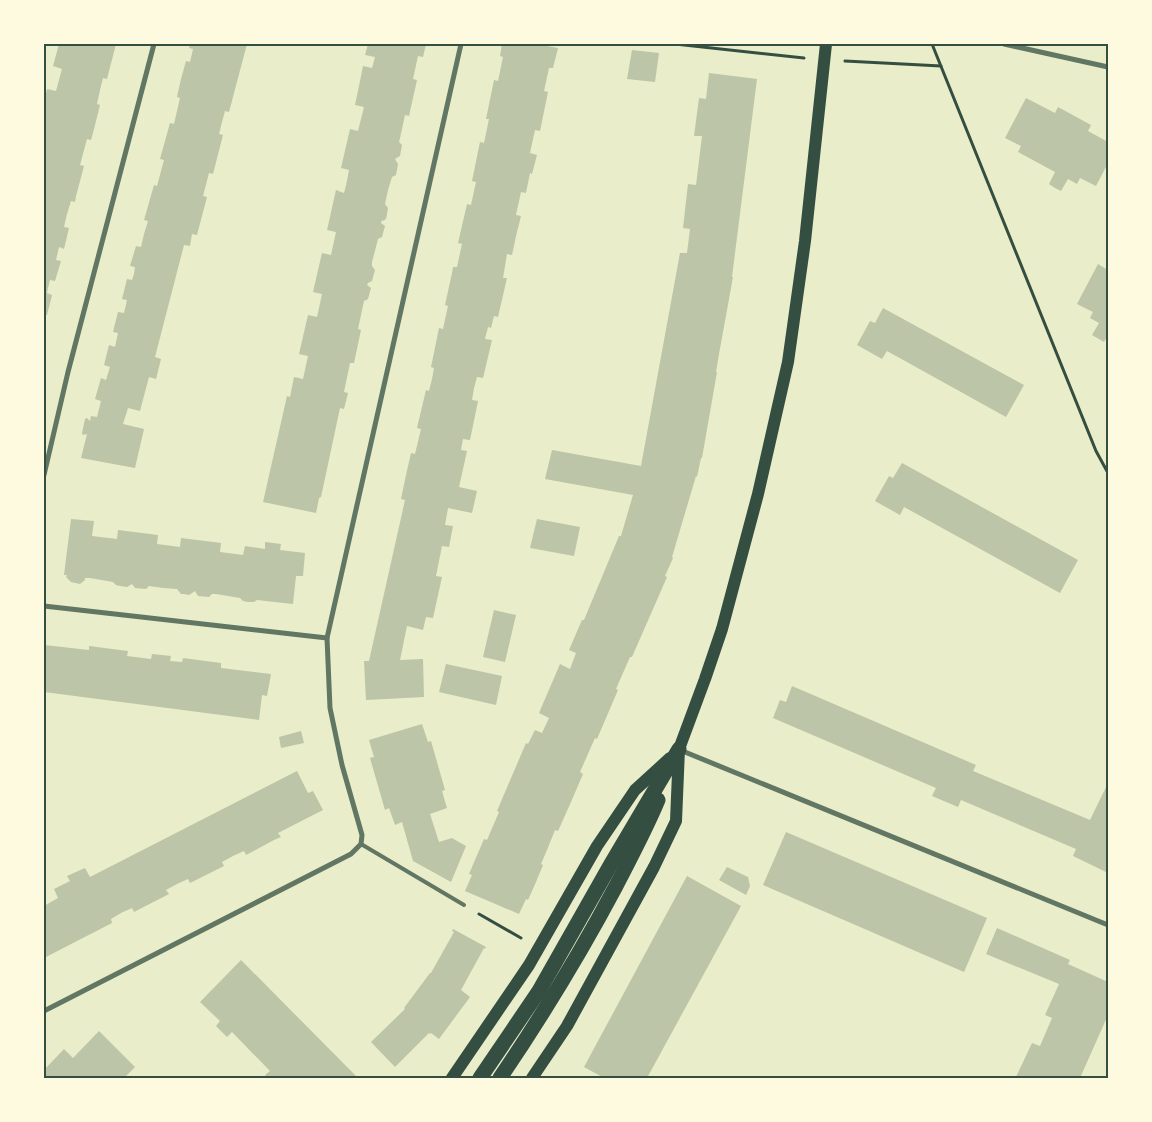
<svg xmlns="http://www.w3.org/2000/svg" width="1152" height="1122" font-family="'DM Sans',sans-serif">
<rect width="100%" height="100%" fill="#e9edc9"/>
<g fill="#bcc5a7">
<path d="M59,44H116L107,79L103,78L100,90L97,104L100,105L93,133L91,140L87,139L80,165L84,166L76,196L75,202L71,201L67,214L64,227L69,228L64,249L59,247L56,260L61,261L55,281L50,280L48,288L47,293L52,295L47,315L44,314V138L46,130H44V103L47,89L56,91L62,69L53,66Z"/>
<path d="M190,44H247L229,112L225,111L222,122L219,134L223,135L213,174L209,173L203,196L207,197L197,235L192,234L190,246L184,245L155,357L161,359L156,379L149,377L140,411L128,408L123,424L144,429L135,468L81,458L87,434L83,435L82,433L85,419L87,418L90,421L91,416L97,417L101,401L95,399L101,378L106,380L110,367L104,365L109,345L115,347L118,333L113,332L118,312L124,313L127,300L122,299L127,279L132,280L134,274L135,267L130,266L136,246L141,247L144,234L148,221L144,220L154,185L157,186L164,160L160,159L170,123L174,124L180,98L177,97L181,79L186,61L190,62L193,49L189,48Z"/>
<path d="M368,44H426L423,57L418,56L413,79L417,80L409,116L405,115L400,138L399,142L402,145L400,156L395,159L398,164L396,175L392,177L388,190L385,204L388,208L386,219L383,221L382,220L381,223L385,226L382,237L378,239L372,262V266L375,270L372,281L368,283L367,285L371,288L368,299L364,301L358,329L361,330L354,363H350L345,387L344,392L348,393L344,409L340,408L321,497L319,498L316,513L263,502L287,396L290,397L294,377L303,379L308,356L299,354L308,315L317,317L322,294L313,292L322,253L331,255L336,232L327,230L336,190L344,193L347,181L349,170L341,168L350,129L358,131L364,107L355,105L359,86L363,66L372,68L375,57L365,55Z"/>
<path d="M502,44H536L558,48L553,68H549L544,91L548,92L540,131L535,130L530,153L537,155L532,174L530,173L526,193L521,192L516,215L521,216L516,236L512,255L507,254L503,278H507L498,317L494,316L491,328L488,327L485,339L492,340L483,378L477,377L474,388L472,400L478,401L470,440L463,439L461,450L467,451L459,487L477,491L472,513L448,508L445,525L453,526L449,547L442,546L436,576L442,577L433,618L426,617L423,630L407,626L400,660L423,659L424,697L366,700L364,661H369L405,500L401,499L406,475L411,453L415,454L421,429L417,428L426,390L429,391L432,379L434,368L431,367L439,328L443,329L448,306L445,305L452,273L453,267H457L462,244L458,243L467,204L471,205L476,182L472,181L480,142L484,143L489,119H486L494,80L498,81L503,57L500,56Z"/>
<path d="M632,50L659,53L655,82L627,79Z"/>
<path d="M709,73L757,79L732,277H733L719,354L716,372H717L702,458H701L697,477L696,476L672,557L673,558L665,576L667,577L632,657H630L616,689L618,690L597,739L595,738L580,772L583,774L571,802L558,831L555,830L547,850L541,864L543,865L536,882L528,900L526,899L519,914L465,891L472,875L469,874L484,839L487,840L499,812L497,811L526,743L528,744L535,730L542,733L549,718L539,713L560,664L570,669L576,653L569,650L582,620H584L619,536H621L633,495L545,479L552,450L641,466L680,253H687L690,229L683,228L688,184L696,185L702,136H694L699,98L706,99Z"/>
<path d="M1026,98L1055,113L1058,107L1091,125L1088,131L1108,142V163L1096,186L1080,178L1077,184L1068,179L1061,191L1055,188L1049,184L1055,172L1018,152L1021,146L1005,138Z"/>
<path d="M1098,264L1108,270V335L1104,342L1092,335L1099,323L1090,318L1093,312L1077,304Z"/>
<path d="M883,308L1024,385L1006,417L887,351L882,359L857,345L870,321L875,323Z"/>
<path d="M902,463L1078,560L1060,593L904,507L900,515L875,501L889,476L893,478Z"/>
<path d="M71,519L94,521L92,536L117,539L118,530L158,535L157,544L180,547L181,538L221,543L220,552L243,555L245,546L265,549V542L281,544L280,550L305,553L303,576H296L293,604L257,600L254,602H248L243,601L240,598L216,594H212L209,597L198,596L195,591L189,595L184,594H181L177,589L163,588L149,586L146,589L135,588L132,584L127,587L120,586L116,585L113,582L90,578H85V580L80,584L71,582L66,577L67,575H64Z"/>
<path d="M537,519L580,527L574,556L530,548Z"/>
<path d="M494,610L516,615L505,662L483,657Z"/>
<path d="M44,645L89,650V646L128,651L127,656L151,659L152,654L171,656L170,661L182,662L183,658L221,663V668L271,674L267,696L262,695L259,720L44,692Z"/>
<path d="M446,664L502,676L496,705L439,692Z"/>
<path d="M792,686L976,765L973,771L1090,820L1108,783V868L1106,872L1073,856L1076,849L961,800L958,807L932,796L936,788L773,718L780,700L786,702Z"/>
<path d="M422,724L428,742L431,741L445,790L442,791L447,808L430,814L439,842L452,838L466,846L451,882L413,861L402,822L395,825L389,808L385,810L370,758L374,757L369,740Z"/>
<path d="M301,731L304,743L281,748L279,737Z"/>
<path d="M297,771L308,793L313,791L323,810L278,833L281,837L274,840L246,855L244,851L233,856L222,862L224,866L190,883L188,879L177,884L166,890L169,894L134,912L132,908L121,913L111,919L112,923L44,958V906L58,898L54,889L70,881L67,876L85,868L90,877Z"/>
<path d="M786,832L987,918L964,972L763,885Z"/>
<path d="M727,867L748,877L750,886L746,895L719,880Z"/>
<path d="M687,876L741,906L647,1078H604L584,1067Z"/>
<path d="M997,928L1070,960L1068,964L1108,982V1015L1080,1078L1016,1077L1032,1043L1040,1046L1052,1018L1045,1015L1059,984L986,954Z"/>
<path d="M453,929L486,947L485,949L484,948L461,990L470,997L439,1039L431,1033L430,1034L429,1033L395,1067L371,1042L405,1009L404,1008L430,973H431L454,932L452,931Z"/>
<path d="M241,960L358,1078H268L265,1075L270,1071L232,1032L227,1037L216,1026L220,1021L200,1002Z"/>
<path d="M99,1031L135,1067L124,1078H44V1067L45,1069L64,1049L73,1058Z"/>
</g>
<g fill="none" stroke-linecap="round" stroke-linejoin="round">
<g stroke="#344e41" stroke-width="3">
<path d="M675,44L804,58"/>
<path d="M932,44L1096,451L1108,473"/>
<path d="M845,61L941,66"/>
<path d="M479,914L521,938"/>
</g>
<path stroke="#617663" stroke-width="4" d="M361,844L464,905"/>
<g stroke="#617663" stroke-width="5">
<path d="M1004,44L1108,67"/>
<path d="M44,475L68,372L154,44"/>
<path d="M44,606L327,638"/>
<path d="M680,750L1108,925"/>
<path d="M44,1011L351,854L361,844L362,835L342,765L330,708L327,638L461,44"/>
</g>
<g stroke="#344e41" stroke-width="12">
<path d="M452,1078L529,965L597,846L635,790L670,758"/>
<path d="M532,1078L567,1026L654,867L676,821L679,749L705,679L722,629L758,494L788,362L805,241L826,44"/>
</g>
<g stroke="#344e41" stroke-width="15">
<path d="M480,1078L539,991L611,864L679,749"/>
<path d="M500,1078C542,1016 581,952 616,886C631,857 646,829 658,800"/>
</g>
</g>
<rect width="1152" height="1122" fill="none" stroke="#fefae0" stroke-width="90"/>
<rect x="45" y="45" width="1062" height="1032" fill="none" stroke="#344e41" stroke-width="2"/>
</svg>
